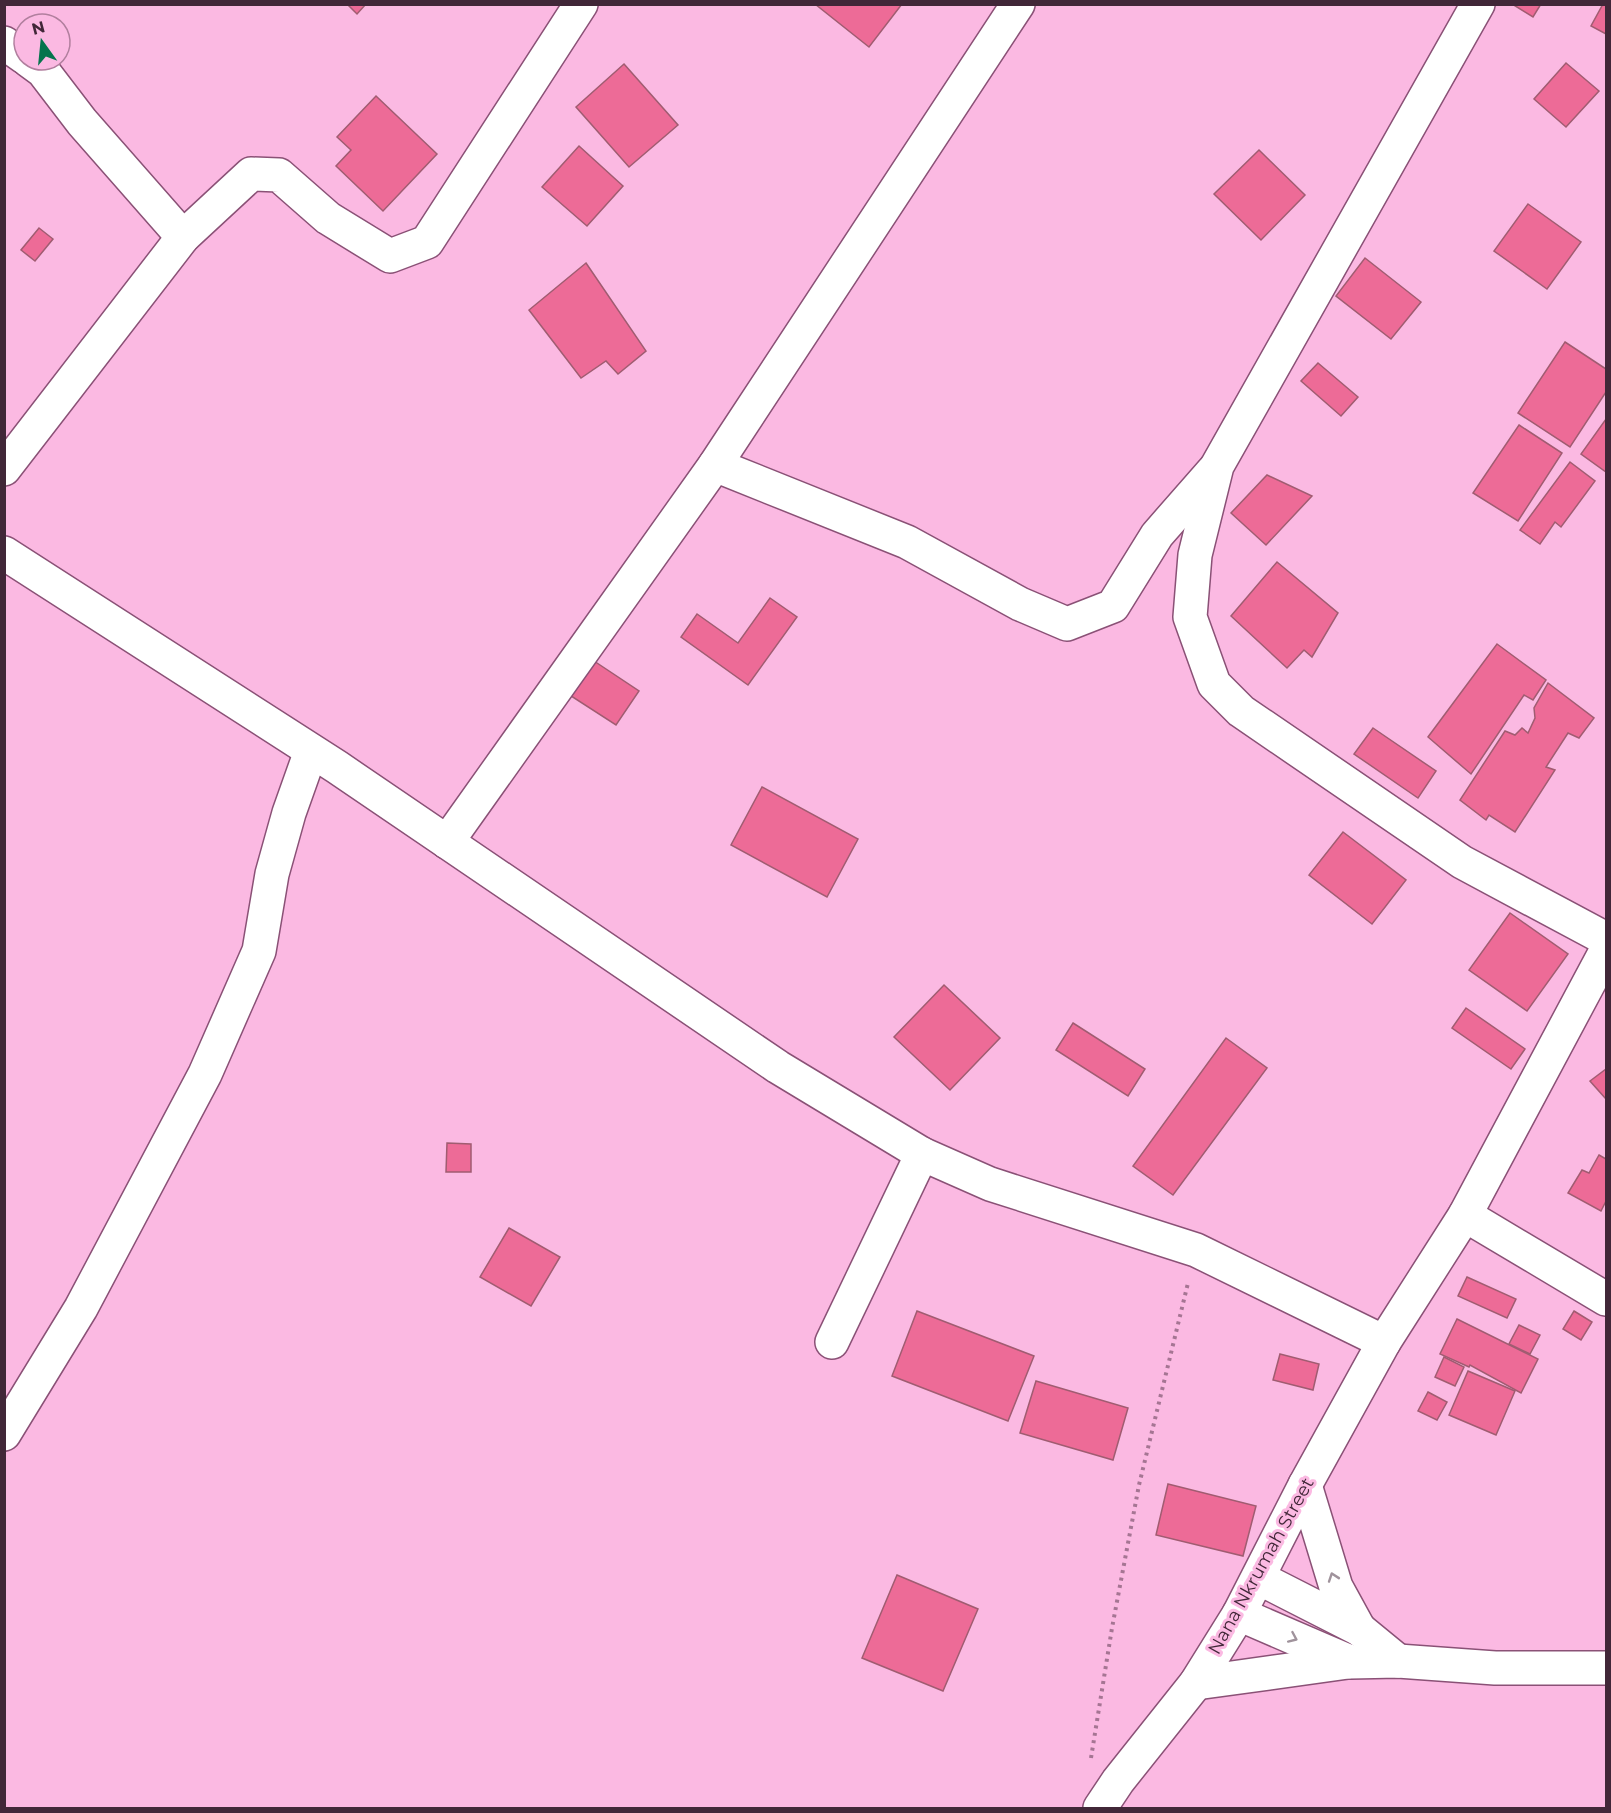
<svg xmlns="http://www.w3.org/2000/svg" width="1611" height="1813" font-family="Montserrat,sans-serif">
<rect width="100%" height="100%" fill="#fbb9e2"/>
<g fill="#ed6b97" stroke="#a05c71" stroke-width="1.5">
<path d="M347,4H366L357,14Z"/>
<path d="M815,4H902L869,47Z"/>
<path d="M1512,4H1541L1533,17Z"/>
<path d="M1603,4H1606V34L1591,26Z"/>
<path d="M1566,63L1599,91L1566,127L1534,99Z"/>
<path d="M624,64L678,125L629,167L576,107Z"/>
<path d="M376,96L437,154L383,211L336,166L351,150L337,137Z"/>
<path d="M579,146L623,186L587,226L542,187Z"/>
<path d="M1259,150L1305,195L1261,240L1214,194Z"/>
<path d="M1528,204L1581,242L1547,289L1494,251Z"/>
<path d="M39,228L53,239L35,261L21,250Z"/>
<path d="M1365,258L1421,302L1391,339L1336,296Z"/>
<path d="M586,263L646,351L618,374L606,361L581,378L529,310Z"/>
<path d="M1565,342L1606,369V392L1570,447L1518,413Z"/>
<path d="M1318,363L1358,397L1341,416L1301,381Z"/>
<path d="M1606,419V472L1581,454Z"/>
<path d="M1519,425L1562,453L1518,521L1473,493Z"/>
<path d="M1570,462L1595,481L1561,527L1555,522L1540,544L1520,530Z"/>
<path d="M1267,475L1312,496L1266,545L1231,513Z"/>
<path d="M1277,562L1338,613L1312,657L1304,650L1287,668L1231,616Z"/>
<path d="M770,598L797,617L748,685L681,637L697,614L738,643Z"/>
<path d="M1497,644L1546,680L1533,700L1524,695L1471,774L1428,737Z"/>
<path d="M591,659L639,691L616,725L568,694Z"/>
<path d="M1548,683L1594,718L1579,738L1568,733L1546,767L1555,770L1515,832L1489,815L1486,820L1460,800L1505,731L1515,735L1522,728L1528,733L1535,718L1534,708Z"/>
<path d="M1373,728L1436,771L1418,798L1354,754Z"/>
<path d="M762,787L858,839L827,897L731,845Z"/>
<path d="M1343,832L1406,880L1372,924L1309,875Z"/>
<path d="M1510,913L1568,954L1527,1011L1469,970Z"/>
<path d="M944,985L1000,1038L950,1090L894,1037Z"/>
<path d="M1466,1008L1525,1049L1511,1069L1452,1028Z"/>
<path d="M1073,1023L1145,1069L1128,1096L1056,1050Z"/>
<path d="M1226,1038L1267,1068L1173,1195L1133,1166Z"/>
<path d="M1606,1069V1099L1590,1081Z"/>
<path d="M447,1143L471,1144V1172H446Z"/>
<path d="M1599,1155L1606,1159V1201L1601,1211L1568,1193L1582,1170L1589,1173Z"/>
<path d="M509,1228L560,1257L531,1306L480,1277Z"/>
<path d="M1467,1277L1516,1299L1507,1318L1458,1296Z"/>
<path d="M917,1311L1034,1356L1008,1421L892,1376Z"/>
<path d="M1574,1311L1592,1322L1581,1340L1563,1329Z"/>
<path d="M1457,1319L1538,1359L1521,1393L1470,1365L1469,1367L1440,1354Z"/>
<path d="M1519,1325L1540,1335L1530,1354L1509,1344Z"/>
<path d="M1280,1354L1319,1364L1313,1390L1273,1380Z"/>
<path d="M1444,1357L1464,1367L1455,1386L1435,1377Z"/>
<path d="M1468,1371L1515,1391L1496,1435L1449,1415Z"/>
<path d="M1036,1381L1128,1408L1113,1460L1020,1433Z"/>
<path d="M1428,1392L1447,1402L1437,1420L1418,1411Z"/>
<path d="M1168,1484L1256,1506L1243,1556L1156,1535Z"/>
<path d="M897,1575L978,1609L943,1691L862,1658Z"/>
</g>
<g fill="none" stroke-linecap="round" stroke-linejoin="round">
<g stroke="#8a5176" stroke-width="36">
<g id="minor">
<path d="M1478,4L1217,466L1195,555L1190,617L1214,684L1241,711L1462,862L1606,939"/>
<path d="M4,43L24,57"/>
<path d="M28,60L43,71L82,122L183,237"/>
<path d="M715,465L907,542L1020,604L1067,624L1113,606L1157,535L1213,471"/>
<path d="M4,469L183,237L251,174L279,175L328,218L390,256L427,242L581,4"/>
<path d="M4,553L337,767L778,1067L922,1154L990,1184L1196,1250L1384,1342"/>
<path d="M447,842L715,465L1018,4"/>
<path d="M1465,1215L1606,1299"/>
<path d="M832,1342L922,1154"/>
<path d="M4,1434L81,1308L205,1074L259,951L272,874L289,813L311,751"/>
<path d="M1305,1485L1336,1587L1359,1629"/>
<path d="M1259,1578L1359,1629L1398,1661"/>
<path d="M1239,1614L1350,1662L1398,1661L1495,1668H1606"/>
<path d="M1196,1683L1348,1662"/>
<path d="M1100,1808L1118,1781L1196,1683L1239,1614L1305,1485L1384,1342L1465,1215L1606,951"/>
</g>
</g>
<path stroke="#a57593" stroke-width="4" stroke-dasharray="3 4.5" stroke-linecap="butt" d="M1091,1758L1112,1628L1139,1485L1188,1283"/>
<use href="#minor" stroke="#fff" stroke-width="33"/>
</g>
<defs><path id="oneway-chevron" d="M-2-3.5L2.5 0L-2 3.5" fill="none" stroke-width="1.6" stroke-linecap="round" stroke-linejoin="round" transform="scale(1.5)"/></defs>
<g stroke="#a0939c">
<use href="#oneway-chevron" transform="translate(1333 1577) rotate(-109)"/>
<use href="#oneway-chevron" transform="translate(1293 1638) rotate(24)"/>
</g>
<g text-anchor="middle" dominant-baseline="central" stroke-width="6" stroke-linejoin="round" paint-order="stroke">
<g font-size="18" fill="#412738" stroke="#fbb9e2">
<text transform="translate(1261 1566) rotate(-61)">Nana Nkrumah Street</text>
</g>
</g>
<rect width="1611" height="1813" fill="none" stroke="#412738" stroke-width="12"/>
<g transform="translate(42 42) rotate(345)"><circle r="28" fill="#fbb9e2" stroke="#b17f9e" stroke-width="1.5"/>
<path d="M0-4.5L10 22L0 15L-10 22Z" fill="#05744d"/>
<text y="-9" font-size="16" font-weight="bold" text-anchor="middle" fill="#412738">N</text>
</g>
</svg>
